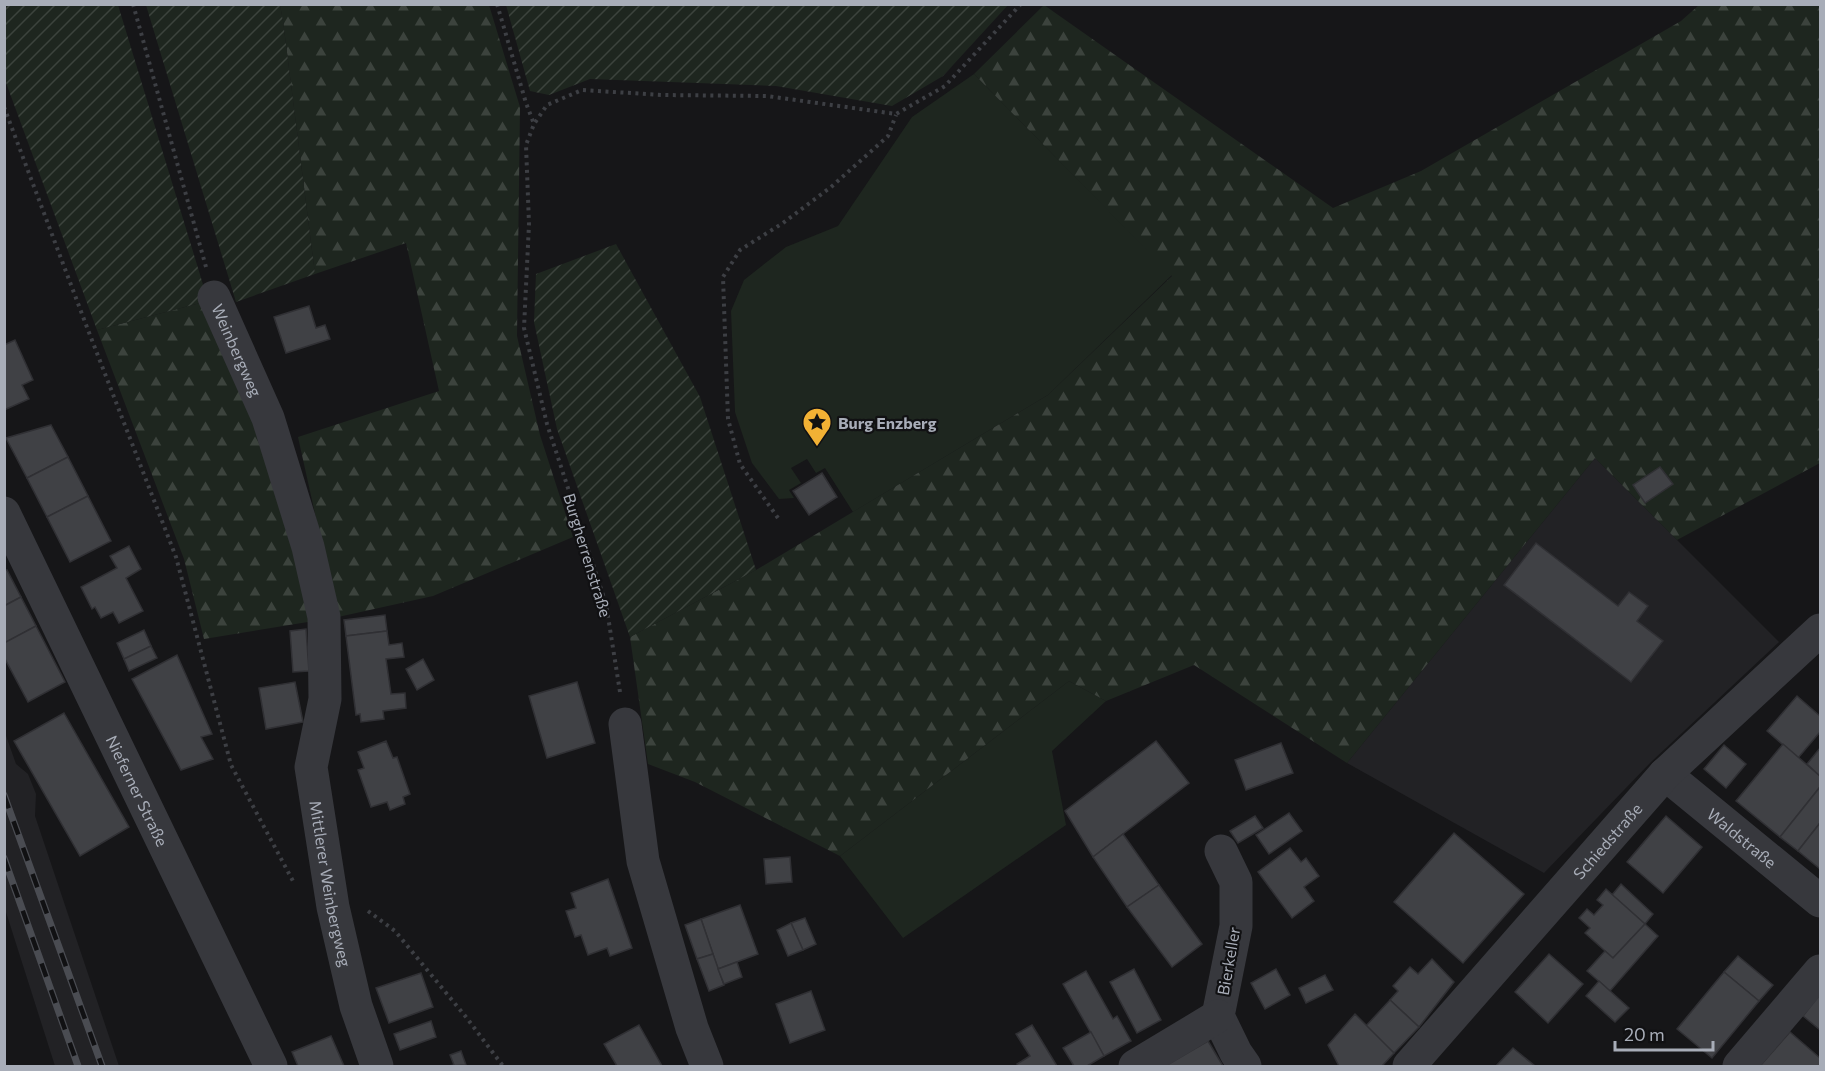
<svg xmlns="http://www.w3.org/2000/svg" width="1825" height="1071" font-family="Commissioner,sans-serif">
<defs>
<pattern id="forest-firs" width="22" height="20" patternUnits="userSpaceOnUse" patternTransform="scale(1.5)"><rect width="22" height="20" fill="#1e261f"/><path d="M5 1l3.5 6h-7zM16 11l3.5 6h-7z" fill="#3c433d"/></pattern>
<pattern id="garden-furrows" width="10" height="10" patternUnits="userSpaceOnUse" patternTransform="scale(1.5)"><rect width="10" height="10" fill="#1e261f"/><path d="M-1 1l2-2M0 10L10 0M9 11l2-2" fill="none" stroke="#3c433d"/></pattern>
</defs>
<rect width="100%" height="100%" fill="#161618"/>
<g fill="#222225">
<path d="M1595,458L1779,642L1651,762L1544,873L1347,763Z"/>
<path d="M4,730L16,764L28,774L36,794L35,816L119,1066H55L5,909Z"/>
</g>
<g fill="#1e261f">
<path d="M974,74L1172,275L1048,395L853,512L825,468L816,473L807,459L791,468L801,483L789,490L794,498L779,499L752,463L735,412L731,311L744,280L786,247L838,226L912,117Z"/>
<path d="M1069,681L1106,701L1052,751L1066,825L903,938L840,856Z"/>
</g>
<g fill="url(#forest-firs)">
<path d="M280,5H489L520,107L517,336L540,435L573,537L433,596L338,617L298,437L439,391L406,243L315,274L283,21Z"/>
<path d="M1044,5L1333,208L1421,171L1681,21L1699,5H1820V463L1677,540L1595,458L1347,763L1194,665L1106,701L1069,681L840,856L695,782L648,764L630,637L756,570L1048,395L1172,276L974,74Z"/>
<path d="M208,301L270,446L320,620L204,639L184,559L97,330Z"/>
</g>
<g fill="url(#garden-furrows)">
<path d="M5,5H118L208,301L97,330L5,80Z"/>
<path d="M146,5H280L283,21L315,274L236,302Z"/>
<path d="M506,5V4L1008,5L943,76L892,106L776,86L590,79L549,95L530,91Z"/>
<path d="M616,244L700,397L756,570L630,637L557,429L534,322L536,274Z"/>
</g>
<g fill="#404145" stroke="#303034" stroke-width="1.5">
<path d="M309,306L316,328L325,325L330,339L286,353L274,317Z"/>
<path d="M15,340L33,380L22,385L29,399L4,410V345Z"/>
<path d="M51,425L68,457L27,478L6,438Z"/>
<path d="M68,457L88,496L47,517L27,478Z"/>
<path d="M1660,467L1673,484L1645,503L1633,485Z"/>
<path d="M822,473L837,497L809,515L793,491Z"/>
<path d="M88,496L111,541L70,562L47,517Z"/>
<path d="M1536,543L1618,606L1629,592L1648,606L1637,621L1663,641L1631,682L1504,585Z"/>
<path d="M129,546L141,569L126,578L143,611L119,623L113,612L101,618L95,607L92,609L81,587L117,568L110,556Z"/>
<path d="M7,570L21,597L4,606V571Z"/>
<path d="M21,597L36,626L5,643L4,606Z"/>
<path d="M385,615L387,631L346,636L344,620Z"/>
<path d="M36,626L65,682L28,702L4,657V643Z"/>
<path d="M306,629L309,671L293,672L290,631Z"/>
<path d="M144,630L151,646L124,659L117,643Z"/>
<path d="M387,631L389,645L402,643L404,657L386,659L391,694L405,693L406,708L383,711L384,719L361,722L360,714L356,715L346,636Z"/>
<path d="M151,646L157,658L129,671L124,659Z"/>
<path d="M177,655L212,734L201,737L213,759L181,770L132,679Z"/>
<path d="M423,659L434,680L417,690L406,669Z"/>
<path d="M295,682L303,722L266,729L259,688Z"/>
<path d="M577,682L595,743L547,758L529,696Z"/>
<path d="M1797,696L1820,716V732L1798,758L1767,731Z"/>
<path d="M64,713L129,827L80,856L14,741Z"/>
<path d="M386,741L393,758L397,757L410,794L403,797L405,804L390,810L387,802L371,807L358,770L364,768L358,752Z"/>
<path d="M1156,741L1189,783L1093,857L1065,811Z"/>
<path d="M1281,743L1293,773L1246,790L1235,760Z"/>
<path d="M1783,744L1820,776V787L1780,837L1736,801Z"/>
<path d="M1724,745L1746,764L1726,788L1704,769Z"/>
<path d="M1820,748V776L1807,764Z"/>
<path d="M1820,787V823L1798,851L1780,837Z"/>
<path d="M1289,813L1302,831L1269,854L1256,835Z"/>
<path d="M1255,816L1263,828L1238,843L1230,831Z"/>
<path d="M1666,816L1702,847L1663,893L1627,862Z"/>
<path d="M1820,823V869L1798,851Z"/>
<path d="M1454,833L1524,894L1463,963L1394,902Z"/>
<path d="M1123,834L1159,885L1127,907L1093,857Z"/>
<path d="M1290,848L1301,862L1306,858L1319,876L1304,887L1314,901L1292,918L1258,872Z"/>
<path d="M790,857L792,882L766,884L764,859Z"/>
<path d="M608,879L632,948L610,956L607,948L588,955L581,935L575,937L566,911L576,908L571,893Z"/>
<path d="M1621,884L1653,914L1645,924L1612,895Z"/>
<path d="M1159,885L1202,944L1172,967L1127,907Z"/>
<path d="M1606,889L1645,924L1613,958L1585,933L1590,928L1579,918L1587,909L1594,915L1603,905L1597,900Z"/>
<path d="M740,905L758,954L718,969L701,919Z"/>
<path d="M805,918L816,944L803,950L791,923Z"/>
<path d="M701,919L713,954L697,959L685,925Z"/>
<path d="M791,923L803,950L788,956L777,930Z"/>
<path d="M1645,924L1658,936L1610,991L1587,971L1605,951L1613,958Z"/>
<path d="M713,954L724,985L709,991L697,959Z"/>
<path d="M1549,954L1583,984L1548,1023L1515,992Z"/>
<path d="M1738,956L1773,985L1759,1001L1724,972Z"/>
<path d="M1432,959L1454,982L1419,1027L1390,1000L1398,991L1393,986L1410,967L1418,974Z"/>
<path d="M737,962L742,977L724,984L718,969Z"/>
<path d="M1134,969L1161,1020L1137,1033L1110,982Z"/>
<path d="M1276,969L1290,995L1265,1009L1251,983Z"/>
<path d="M1086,971L1113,1019L1117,1016L1131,1041L1104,1056L1063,984Z"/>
<path d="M1724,972L1759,1001L1712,1058L1677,1029Z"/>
<path d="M421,973L433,1007L389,1023L376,988Z"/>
<path d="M1325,975L1333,990L1306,1003L1299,988Z"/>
<path d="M1599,981L1629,1008L1615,1022L1586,996Z"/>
<path d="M811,991L825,1030L790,1043L776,1004Z"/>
<path d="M1820,994V1030L1803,1016Z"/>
<path d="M1390,1000L1419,1027L1394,1053L1365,1027Z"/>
<path d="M1355,1014L1394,1053L1382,1066H1339L1328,1045Z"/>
<path d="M431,1021L436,1037L400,1050L394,1034Z"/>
<path d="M639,1025L662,1066H617L604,1044Z"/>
<path d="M1032,1025L1057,1066H1018L1017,1064L1030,1056L1016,1034Z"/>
<path d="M1091,1032L1104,1056L1087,1066H1074L1063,1048Z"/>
<path d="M1790,1032L1820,1058V1066H1760Z"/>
<path d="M331,1036L344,1066H298L292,1052Z"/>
<path d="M1208,1041L1223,1066H1165Z"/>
<path d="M1513,1048L1535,1066H1496Z"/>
<path d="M461,1051L466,1065L449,1066L454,1065L450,1055Z"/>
</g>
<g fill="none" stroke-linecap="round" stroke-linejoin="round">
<g stroke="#3d3f44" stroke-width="4" stroke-dasharray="3 4.5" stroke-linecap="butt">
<path d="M133,4L206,267"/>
<path d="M497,4L526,103L534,124"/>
<path d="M4,107L88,330L176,557L231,765L294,883"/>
<path d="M778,518L740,464L728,419L723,277L740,250L783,223L831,187L888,136L896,115"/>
<path d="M620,692L606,604L547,424L524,328L529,224L526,145L534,124L547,105L582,90L662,95L767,96L896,114L945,86L1021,4"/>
<path d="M368,911L395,931L466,1017L503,1066"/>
</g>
<g stroke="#37383d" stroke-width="33">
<path id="s1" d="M214,297L268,418L308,547L324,617L325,699L311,767L333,907L356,1006L377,1066"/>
<path id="s2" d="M4,513L271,1066"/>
<path d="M625,724L643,861L692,1028L707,1066"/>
<path id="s3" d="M1665,774L1820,901"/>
<path d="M1221,851L1236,882V926L1218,1016L1236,1053L1245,1066"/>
<path d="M1135,1066L1218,1016"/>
<path id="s4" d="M1409,1066L1665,774L1820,630"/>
<path d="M1739,1066L1820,971"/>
</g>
<g stroke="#4a4c52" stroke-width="7">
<g id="rail">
<path d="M4,795L102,1066"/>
<path d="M4,858L78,1066"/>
</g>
</g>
<use href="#rail" stroke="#111113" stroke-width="4.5" stroke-dasharray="14" stroke-linecap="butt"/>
</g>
<defs>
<g id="sight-pin" transform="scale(1.5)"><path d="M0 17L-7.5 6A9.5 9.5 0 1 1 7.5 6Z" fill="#f2b134" stroke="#111113"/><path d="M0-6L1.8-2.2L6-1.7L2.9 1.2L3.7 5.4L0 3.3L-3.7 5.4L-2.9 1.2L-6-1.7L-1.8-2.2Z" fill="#111"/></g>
</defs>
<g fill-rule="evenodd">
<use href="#sight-pin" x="817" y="422"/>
</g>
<g text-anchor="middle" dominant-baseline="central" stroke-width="4.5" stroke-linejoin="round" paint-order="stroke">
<g font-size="16" fill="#a8adb8" stroke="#111113">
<text stroke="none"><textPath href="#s1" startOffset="58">Weinbergweg</textPath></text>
<text transform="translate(588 555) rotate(73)">Burgherrenstraße</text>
<text stroke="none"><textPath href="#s2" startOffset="308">Nieferner Straße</textPath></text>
<text stroke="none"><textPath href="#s3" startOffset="100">Waldstraße</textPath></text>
<text stroke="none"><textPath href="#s4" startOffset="300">Schiedstraße</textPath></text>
<text stroke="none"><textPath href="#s1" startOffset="609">Mittlerer Weinbergweg</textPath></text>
<text transform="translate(1228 961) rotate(-80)">Bierkeller</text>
</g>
<g font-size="16" font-weight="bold" fill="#a8adb8" stroke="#111113" text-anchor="start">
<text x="838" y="422">Burg Enzberg</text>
</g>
</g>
<rect width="1825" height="1071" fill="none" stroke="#a8adb8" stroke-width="12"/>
<path d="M1615 1041v9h98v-9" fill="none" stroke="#a8adb8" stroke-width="3"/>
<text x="1624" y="1041" font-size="18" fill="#a8adb8" stroke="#111113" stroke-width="4.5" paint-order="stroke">20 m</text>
</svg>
